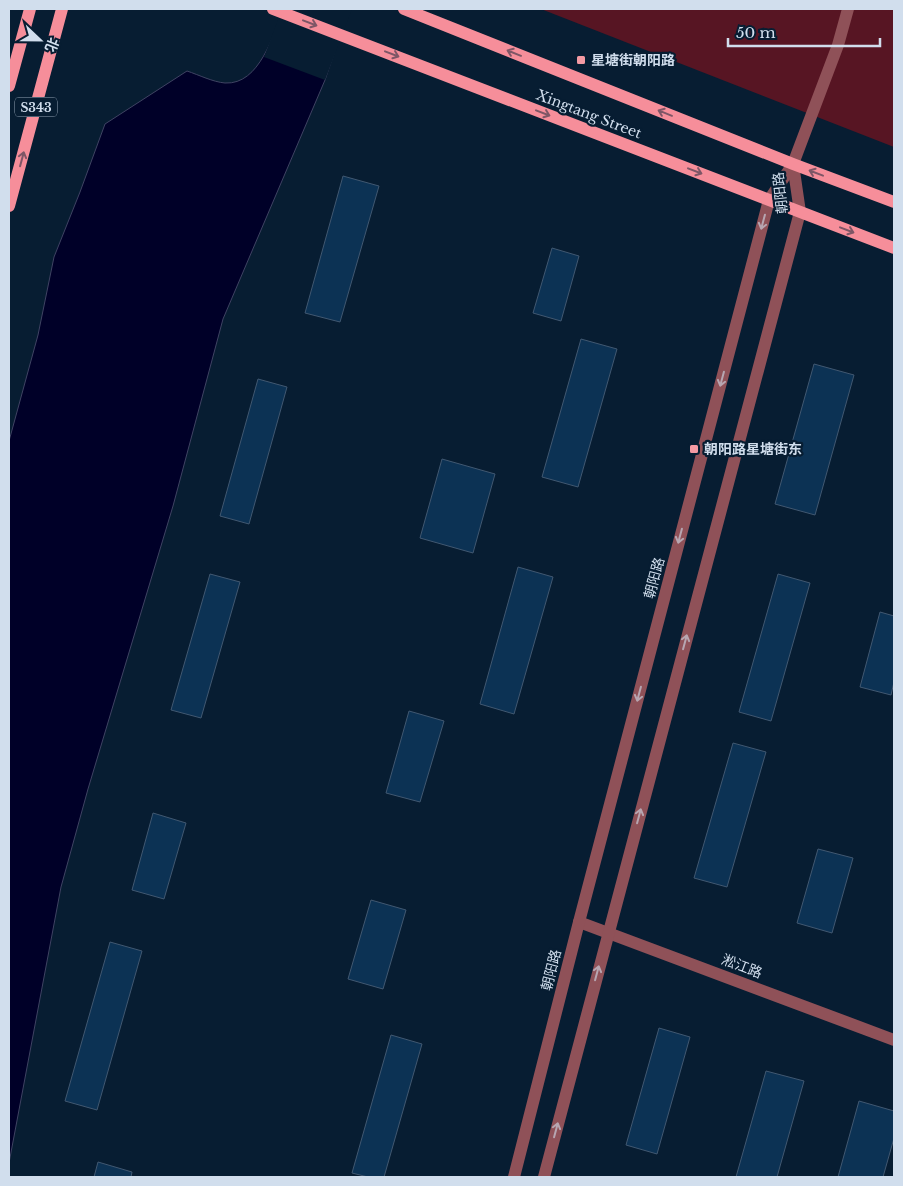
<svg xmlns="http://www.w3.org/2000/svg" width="903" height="1186" font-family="'Libre Baskerville','Noto Sans SC',serif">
<rect width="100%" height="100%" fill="#071d32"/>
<path fill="#571523" d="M541,9H894V147Z"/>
<path fill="#000028" stroke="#3f4363" d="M284,9H349L325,80L223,319L173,506L88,789L61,887L9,1163V441L38,335L54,257L80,192L105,124L187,71C199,75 213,82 225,83C260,85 273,34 284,9Z"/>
<path fill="#071d32" d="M282,9H352L325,80L264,57Z"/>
<g fill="#0c3254" stroke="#415871">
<path d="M343,176L379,186L340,322L305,313Z"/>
<path d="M552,248L579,256L561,321L533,313Z"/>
<path d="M581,339L617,349L578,487L542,477Z"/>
<path d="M814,364L854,375L815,515L775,504Z"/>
<path d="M258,379L287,387L249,524L220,516Z"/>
<path d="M442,459L495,474L473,553L420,538Z"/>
<path d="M518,567L553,577L514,714L480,704Z"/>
<path d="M210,574L240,582L201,718L171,710Z"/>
<path d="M778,574L810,583L771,721L739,712Z"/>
<path d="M880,612L894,616V682L891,695L860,687Z"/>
<path d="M409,711L444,721L420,802L386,793Z"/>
<path d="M733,743L766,752L727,887L694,878Z"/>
<path d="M153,813L186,823L164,899L132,890Z"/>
<path d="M818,849L853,858L832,933L797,923Z"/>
<path d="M371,900L406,910L383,989L348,979Z"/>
<path d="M110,942L142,951L97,1110L65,1101Z"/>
<path d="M659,1028L690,1037L657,1154L626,1145Z"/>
<path d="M391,1035L422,1044L384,1177H368L352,1173Z"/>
<path d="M766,1071L804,1081L777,1177H736Z"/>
<path d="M859,1101L894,1111V1138L883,1177H838Z"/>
<path d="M98,1162L132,1172L131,1177H94Z"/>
</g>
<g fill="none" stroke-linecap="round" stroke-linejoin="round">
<g stroke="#8f5158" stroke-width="12">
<path d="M579,922L894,1040"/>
<path d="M514,1177L579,922L769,200L793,164L838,45L848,9"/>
<path d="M544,1177L800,212L793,164"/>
</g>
<g stroke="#f68e9a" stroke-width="12">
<path d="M273,9L894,248"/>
<path d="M404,9L793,164L894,202"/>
<path d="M9,86L30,9"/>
<path d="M9,206L62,9"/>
</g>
</g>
<defs><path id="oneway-shaft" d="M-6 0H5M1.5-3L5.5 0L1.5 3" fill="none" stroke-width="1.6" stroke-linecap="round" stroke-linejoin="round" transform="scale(1.25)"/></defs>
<g stroke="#7e5666">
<use href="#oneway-shaft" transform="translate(310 23) rotate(21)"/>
<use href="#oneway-shaft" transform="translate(514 53) rotate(-158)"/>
<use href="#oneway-shaft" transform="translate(392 54) rotate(21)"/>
<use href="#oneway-shaft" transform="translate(543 113) rotate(21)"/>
<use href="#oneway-shaft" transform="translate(665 113) rotate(-158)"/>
<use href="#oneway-shaft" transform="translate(22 159) rotate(-75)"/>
<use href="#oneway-shaft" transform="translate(695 171) rotate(21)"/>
<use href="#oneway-shaft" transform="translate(816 173) rotate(-159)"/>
<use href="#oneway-shaft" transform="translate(847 230) rotate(21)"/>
</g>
<g stroke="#b7a6b1">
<use href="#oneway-shaft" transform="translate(763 222) rotate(105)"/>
<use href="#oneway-shaft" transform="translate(722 379) rotate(105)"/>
<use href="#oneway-shaft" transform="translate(680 536) rotate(105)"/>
<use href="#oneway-shaft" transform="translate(685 642) rotate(-75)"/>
<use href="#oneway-shaft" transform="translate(639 694) rotate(105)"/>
<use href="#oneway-shaft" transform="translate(639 816) rotate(-75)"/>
<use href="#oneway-shaft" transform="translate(597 973) rotate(-75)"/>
<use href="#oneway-shaft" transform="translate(556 1130) rotate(-75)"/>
</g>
<g fill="#f49aa3" stroke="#071d32" stroke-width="2">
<rect x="576" y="55" width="10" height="10" rx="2.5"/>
<rect x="689" y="444" width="10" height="10" rx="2.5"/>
</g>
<g text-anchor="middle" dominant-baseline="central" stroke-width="4.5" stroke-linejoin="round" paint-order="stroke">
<rect fill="#071d32" stroke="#94a4b5" stroke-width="1" x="15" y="97.5" width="42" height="19" rx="4"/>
<g font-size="12" font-weight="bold" fill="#d1deed">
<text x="36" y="107">S343</text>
</g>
<g font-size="14" font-weight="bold" fill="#d1deed" stroke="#071d32" text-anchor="start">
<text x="591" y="60">星塘街朝阳路</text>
<text x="704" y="449">朝阳路星塘街东</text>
</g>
<g font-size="14" fill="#d1deed" stroke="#071d32">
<text transform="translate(589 114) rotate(21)">Xingtang Street</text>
<text transform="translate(780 193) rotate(-96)">朝阳路</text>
<text transform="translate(654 578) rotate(-75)">朝阳路</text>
<text transform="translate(742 966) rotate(21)">淞江路</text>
<text transform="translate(551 970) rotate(-76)">朝阳路</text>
</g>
</g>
<rect width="903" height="1186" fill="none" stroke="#d1deed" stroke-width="20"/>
<g transform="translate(40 40) rotate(112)" stroke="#071d32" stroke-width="4" paint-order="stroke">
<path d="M0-4L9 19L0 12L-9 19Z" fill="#d1deed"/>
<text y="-8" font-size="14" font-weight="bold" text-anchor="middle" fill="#d1deed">北</text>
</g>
<path d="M728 38v8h152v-8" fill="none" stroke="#d1deed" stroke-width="2.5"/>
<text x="736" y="38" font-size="15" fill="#d1deed" stroke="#071d32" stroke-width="4" paint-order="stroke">50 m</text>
</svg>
